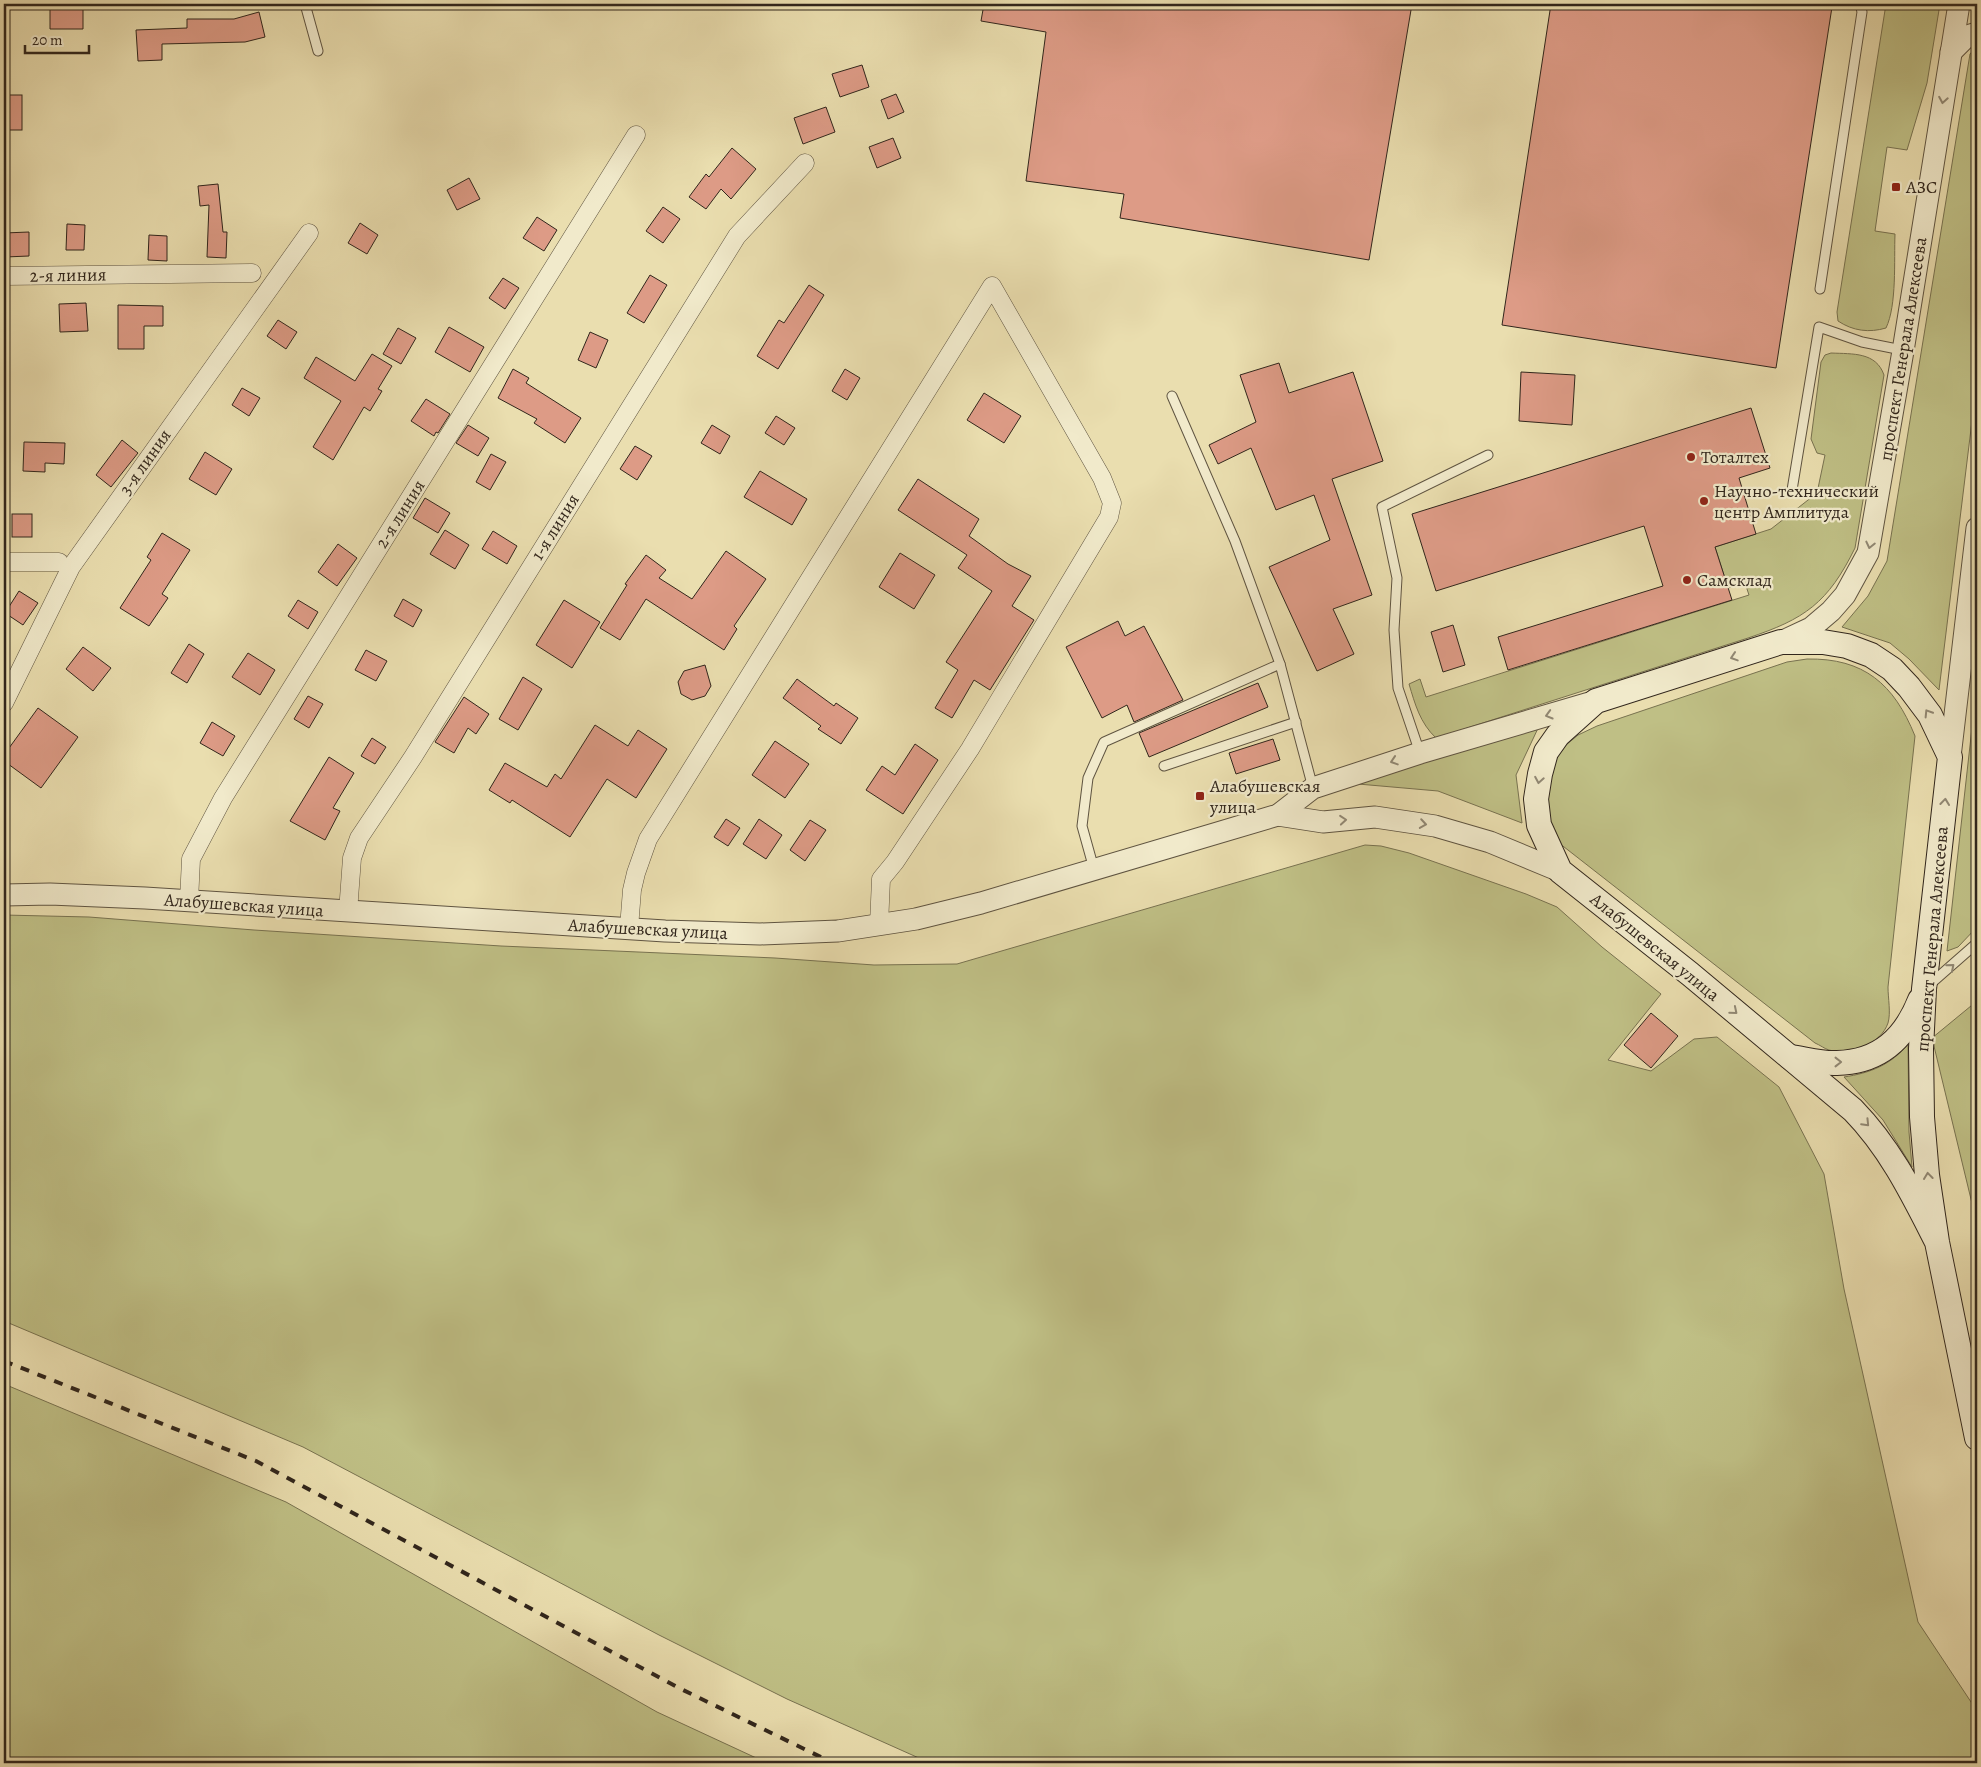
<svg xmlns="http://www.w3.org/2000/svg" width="1981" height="1767" font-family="Alegreya,serif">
<rect width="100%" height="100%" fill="#eadeaf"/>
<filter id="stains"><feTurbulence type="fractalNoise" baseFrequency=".004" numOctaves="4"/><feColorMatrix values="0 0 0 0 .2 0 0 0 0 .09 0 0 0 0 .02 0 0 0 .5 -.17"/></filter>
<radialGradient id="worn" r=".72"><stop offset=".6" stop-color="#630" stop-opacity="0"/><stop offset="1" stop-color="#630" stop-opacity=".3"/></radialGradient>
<g fill="#bfbf85" stroke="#787250">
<path d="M1886,4H1940L1927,83L1907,150L1887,147L1875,231L1895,234C1894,260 1897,305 1886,328C1869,333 1853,331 1838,321L1837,312Z"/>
<path d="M1977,46V380L1939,690L1909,659L1890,643L1842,627L1868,596L1887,561L1970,54Z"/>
<path d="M1831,353C1853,354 1876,352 1884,375L1855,548C1828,603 1805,619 1748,638L1436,738C1420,723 1415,704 1409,684L1420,679L1426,697L1749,595L1745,583L1728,588L1715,547L1771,529L1817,493L1825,455L1817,453L1811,439L1821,362L1825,355Z"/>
<path d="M1807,659C1864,658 1894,684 1915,736L1888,987C1888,998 1891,1013 1888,1023C1881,1044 1850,1056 1829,1050C1825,1049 1820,1045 1815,1043L1559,843L1551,826L1546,790L1557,757L1566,745L1578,735L1597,726L1787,662Z"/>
<path d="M1977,683V927L1958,947L1947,951Z"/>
<path d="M1540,724L1516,775L1522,823L1438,791L1358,784Z"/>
<path d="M1365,845L1381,846L1409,853L1526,894L1557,907L1602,947L1661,994L1608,1060L1651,1071L1694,1039L1717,1037L1779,1087L1824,1174L1844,1289L1918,1622L1977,1711V1763H930L787,1699L659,1635L303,1447L4,1321V915L89,917L254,930L501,946L775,958L874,965L957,964Z"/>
<path d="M1977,1001V1224L1932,1038Z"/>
<path d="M1908,1044L1909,1132L1912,1167L1883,1120L1844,1077C1870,1073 1891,1065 1908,1044Z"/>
<path d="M4,1384L286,1502L657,1712L767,1763H4Z"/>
</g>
<g fill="#dd9b86" stroke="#31261c">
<path d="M984,4H1412L1369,260L1120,218L1124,194L1026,181L1046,32L981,21Z"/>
<path d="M1551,4H1809L1832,7L1776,368L1502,325Z"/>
<path d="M50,8L83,9V29H50Z"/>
<path d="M259,12L265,37L245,42L162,44V60L138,61L136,30L187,28V19H234Z"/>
<path d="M862,65L869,87L840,97L832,74Z"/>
<path d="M896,94L904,112L888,119L881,100Z"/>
<rect x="4" y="95" width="18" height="35"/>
<path d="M826,107L835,132L803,144L794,118Z"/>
<path d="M893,138L901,158L877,168L869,147Z"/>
<path d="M732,148L756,169L731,199L721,189L706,209L689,197L706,174L709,177Z"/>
<path d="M469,178L480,199L457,210L447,190Z"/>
<path d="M218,184L223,232H227L226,258L207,257L209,205L200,206L198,186Z"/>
<path d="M663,207L680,219L663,243L646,231Z"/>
<path d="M537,217L557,230L544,251L523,238Z"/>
<path d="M360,223L378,235L367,254L348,243Z"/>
<path d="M67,224L85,225L84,250H66Z"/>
<path d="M29,232V256L5,257L4,233Z"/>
<path d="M149,235L167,236V261L148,260Z"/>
<path d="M650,275L667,285L644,323L627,313Z"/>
<path d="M503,278L519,288L505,309L489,298Z"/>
<path d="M809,285L824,295L778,369L757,356L779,320L784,323Z"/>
<path d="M86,303L88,331L60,332L59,304Z"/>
<path d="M118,305L163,306V326H144V349H118Z"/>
<path d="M278,320L297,332L286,349L267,336Z"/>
<path d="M449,327L484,347L470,372L435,352Z"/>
<path d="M398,328L416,338L401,364L383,354Z"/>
<path d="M590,332L608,340L596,368L578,360Z"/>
<path d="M372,354L392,366L378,389L382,391L370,411L364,407L333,460L313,447L341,401L304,378L316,357L355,381Z"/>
<path d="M1279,363L1289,393L1353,372L1383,461L1332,479L1372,595L1333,609L1354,654L1317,671L1269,567L1330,540L1314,495L1276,510L1251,448L1218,464L1209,445L1256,422L1240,375Z"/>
<path d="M513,369L529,378L526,383L581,418L565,443L534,423L537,419L498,398Z"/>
<path d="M845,369L860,378L847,400L832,391Z"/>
<path d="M1521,372L1575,375L1572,425L1519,421Z"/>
<path d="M242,388L260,398L249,416L232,405Z"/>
<path d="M984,393L1021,416L1004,443L967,420Z"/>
<path d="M426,399L450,414L438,433L436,432L434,436L411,421Z"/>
<path d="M1751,408L1770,468L1739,478L1756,534L1715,547L1732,600L1508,670L1498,637L1663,586L1644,526L1436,591L1412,514Z"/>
<path d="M776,416L795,428L784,445L765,433Z"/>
<path d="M468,425L489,438L478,456L456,443Z"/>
<path d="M712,425L730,436L720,454L701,443Z"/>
<path d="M122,440L138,453L111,487L96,475Z"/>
<path d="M24,442L65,443L64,464L45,463V472L23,471Z"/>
<path d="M635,446L652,456L637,480L620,469Z"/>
<path d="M205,452L232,469L216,495L189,479Z"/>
<path d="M491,454L506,462L490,490L476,482Z"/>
<path d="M760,471L807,499L792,525L744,497Z"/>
<path d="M918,479L979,519L969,536L1008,564L1031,576L1012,606L1034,620L990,690L974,680L952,718L935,708L958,670L946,662L992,591L958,568L967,555L898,510Z"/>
<path d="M425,498L450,513L438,533L413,518Z"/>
<rect x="12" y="514" width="20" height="23"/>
<path d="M445,530L469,545L455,569L430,554Z"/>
<path d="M493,531L517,546L507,564L482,549Z"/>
<path d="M162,533L190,550L162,594L168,598L149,626L120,608L151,560L147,557Z"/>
<path d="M338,544L357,558L337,586L318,572Z"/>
<path d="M726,551L766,579L734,626L737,629L724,650L646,599L620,640L600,628L627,585L625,584L646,555L666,570L659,578L692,599Z"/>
<path d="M900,553L935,575L914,609L879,587Z"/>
<path d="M19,591L38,603L23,625L5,613Z"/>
<path d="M403,599L422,610L413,627L394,616Z"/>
<path d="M298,600L318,612L308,629L288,616Z"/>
<path d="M564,600L600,622L572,668L536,645Z"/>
<path d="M1118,621L1125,636L1144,626L1183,700L1134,722L1127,705L1102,718L1066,647Z"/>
<path d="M1453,625L1465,665L1443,672L1431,632Z"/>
<path d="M189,644L204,654L187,683L171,673Z"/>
<path d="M83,647L111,668L93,691L66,669Z"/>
<path d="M366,650L387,661L376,681L355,670Z"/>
<path d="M248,653L275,670L260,695L232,677Z"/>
<path d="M705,665L711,686L705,696L692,700L681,694L678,682L684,671Z"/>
<path d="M523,677L542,689L518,730L499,719Z"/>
<path d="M797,679L834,706L836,703L858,718L841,744L818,729L821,726L783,698Z"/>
<path d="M1258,683L1268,707L1149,757L1139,733Z"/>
<path d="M308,696L323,704L309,728L294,719Z"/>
<path d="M464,697L489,714L476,734L468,728L454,753L435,742Z"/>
<path d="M38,708L78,737L41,788L4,761V755Z"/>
<path d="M212,722L235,736L223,756L200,743Z"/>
<path d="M595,725L628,746L638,730L667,749L636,798L607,779L570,837L512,800L510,803L489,790L505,763L547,787L555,774L561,779Z"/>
<path d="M372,738L386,747L375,764L361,756Z"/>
<path d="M1273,739L1280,760L1236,774L1229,753Z"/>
<path d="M775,741L809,764L785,798L752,775Z"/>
<path d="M915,744L938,760L903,814L866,790L882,766L895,775Z"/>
<path d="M329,757L354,773L333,808L340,811L325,840L290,821Z"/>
<path d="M726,819L740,828L728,846L714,837Z"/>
<path d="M759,819L782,835L766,859L743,844Z"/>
<path d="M810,820L826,830L805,861L790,850Z"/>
<path d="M1651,1013L1678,1036L1651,1068L1624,1045Z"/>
</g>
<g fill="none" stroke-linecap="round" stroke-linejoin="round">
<g stroke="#5f5441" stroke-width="11">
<g id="service">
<path d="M305,4L318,51"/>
<path d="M1820,289L1862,12L1860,4"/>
<path d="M1172,396L1235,541L1280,664L1313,788"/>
<path d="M1792,490L1819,327L1862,342L1902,350"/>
<path d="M1420,753L1398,688L1394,630L1397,578L1382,507L1488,455"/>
<path d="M1164,766L1296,722"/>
<path d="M1094,869L1082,826L1088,778L1104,742L1280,664"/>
<path d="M1928,986L1977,943"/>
</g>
</g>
<g stroke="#5f5441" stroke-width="19">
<g id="minor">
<path d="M4,276L252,273"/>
<path d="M4,562H59"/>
<path d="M4,703L71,567L309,233"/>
<path d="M189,901L191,859L223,798L636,135"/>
<path d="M348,912L352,858L359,838L413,757L737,236L805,163"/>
<path d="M629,928L632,890L636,873L648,839L992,286L1102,478L1112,503L1109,517L970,749L895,862L881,879L879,925"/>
</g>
</g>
<g stroke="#5f5441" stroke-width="23">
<g id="tertiary">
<path d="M1951,52L1967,36L1977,33"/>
<path d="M1781,642L1811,628L1831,611L1845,595L1868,553L1903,351L1959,4"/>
<path d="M1950,757L1977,528"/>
<path d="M1278,815L1323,822L1375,817L1435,826L1490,842L1560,871"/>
<path d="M4,895L50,894L145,898L665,931L760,934L838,931L916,919L981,903L1214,834L1278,815L1313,788L1420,753L1596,701"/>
</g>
</g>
<g stroke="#31261c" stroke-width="26">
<g id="secondary">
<path d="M1790,1057C1805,1059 1822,1064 1837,1063C1880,1062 1905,1038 1920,1000"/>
<path d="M1937,1242C1913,1195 1891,1149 1853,1110L1690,974L1560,871L1539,825L1536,799L1540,774L1546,752L1558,735L1596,701L1781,642H1823L1847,646L1871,655L1892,669L1909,687L1930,715L1950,757L1924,989L1921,1049L1922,1117L1927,1175L1937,1242L1977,1438"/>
</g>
</g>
<use href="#service" stroke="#f1eacb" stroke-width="9"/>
<use href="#minor" stroke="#f1eacb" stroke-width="18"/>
<use href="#tertiary" stroke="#f1eacb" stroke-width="21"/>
<use href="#secondary" stroke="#f1eacb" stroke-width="24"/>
<path stroke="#31261c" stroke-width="4" stroke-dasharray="9 9" stroke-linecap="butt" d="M4,1361L256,1461L679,1688L833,1763"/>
</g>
<defs><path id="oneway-chevron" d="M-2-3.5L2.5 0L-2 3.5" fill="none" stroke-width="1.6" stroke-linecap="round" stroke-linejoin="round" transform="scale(1.25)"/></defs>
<g stroke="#918874">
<use href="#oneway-chevron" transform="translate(1943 100) rotate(100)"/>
<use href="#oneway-chevron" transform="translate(1870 545) rotate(103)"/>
<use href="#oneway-chevron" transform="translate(1734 657) rotate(162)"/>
<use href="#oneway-chevron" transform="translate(1928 713) rotate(-122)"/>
<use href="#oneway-chevron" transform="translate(1549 715) rotate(164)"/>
<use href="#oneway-chevron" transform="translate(1394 761) rotate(162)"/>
<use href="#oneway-chevron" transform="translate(1539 780) rotate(100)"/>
<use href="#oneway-chevron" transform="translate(1945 802) rotate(-84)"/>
<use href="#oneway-chevron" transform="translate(1343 820) rotate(-5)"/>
<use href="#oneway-chevron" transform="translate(1423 824) rotate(9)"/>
<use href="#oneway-chevron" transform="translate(1951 967) rotate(-40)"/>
<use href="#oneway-chevron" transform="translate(1734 1011) rotate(40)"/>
<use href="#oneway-chevron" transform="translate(1838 1062)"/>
<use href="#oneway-chevron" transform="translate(1866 1123) rotate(46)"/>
<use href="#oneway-chevron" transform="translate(1928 1176) rotate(-97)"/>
</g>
<g fill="#8f2418" stroke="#f1eacb" stroke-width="2">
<rect x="1891" y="182" width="10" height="10" rx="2.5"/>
<circle cx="1691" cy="457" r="5"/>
<circle cx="1704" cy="501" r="5"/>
<circle cx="1687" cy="580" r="5"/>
<rect x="1195" y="791" width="10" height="10" rx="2.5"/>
</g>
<g text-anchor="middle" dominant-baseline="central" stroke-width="4.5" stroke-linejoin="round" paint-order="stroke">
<g font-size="18" fill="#31261c" stroke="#f1eacb" text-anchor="start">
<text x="1906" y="187">АЗС</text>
<text x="1701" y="457">Тоталтех</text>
<text x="1714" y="491">Научно-технический<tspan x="1714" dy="21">центр Амплитуда</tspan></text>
<text x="1697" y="580">Самсклад</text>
<text x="1210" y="786">Алабушевская<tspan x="1210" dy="21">улица</tspan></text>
</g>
<g font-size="18" fill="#31261c" stroke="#f1eacb">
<text transform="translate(68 275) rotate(-1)">2-я линия</text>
<text transform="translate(1903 349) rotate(-81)">проспект Генерала Алексеева</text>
<text transform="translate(145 462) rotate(-55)">3-я линия</text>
<text transform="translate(400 514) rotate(-58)">2-я линия</text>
<text transform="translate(555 527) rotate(-58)">1-я линия</text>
<text transform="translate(244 905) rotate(4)">Алабушевская улица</text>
<text transform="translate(648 929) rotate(3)">Алабушевская улица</text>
<text transform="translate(1932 939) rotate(-85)">проспект Генерала Алексеева</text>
<text transform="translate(1655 947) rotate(39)">Алабушевская улица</text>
</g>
</g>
<rect width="1981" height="1767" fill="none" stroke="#eadeaf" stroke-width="20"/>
<rect x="5" y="5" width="1971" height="1757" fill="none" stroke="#31261c" stroke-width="2.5"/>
<rect x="10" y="10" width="1961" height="1747" fill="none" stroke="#31261c"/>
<path d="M25 45v8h64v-8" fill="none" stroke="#31261c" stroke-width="2.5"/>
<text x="32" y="45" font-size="15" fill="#31261c" stroke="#f1eacb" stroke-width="4" paint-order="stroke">20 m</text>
<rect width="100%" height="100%" filter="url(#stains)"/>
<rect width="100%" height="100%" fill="url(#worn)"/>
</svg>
